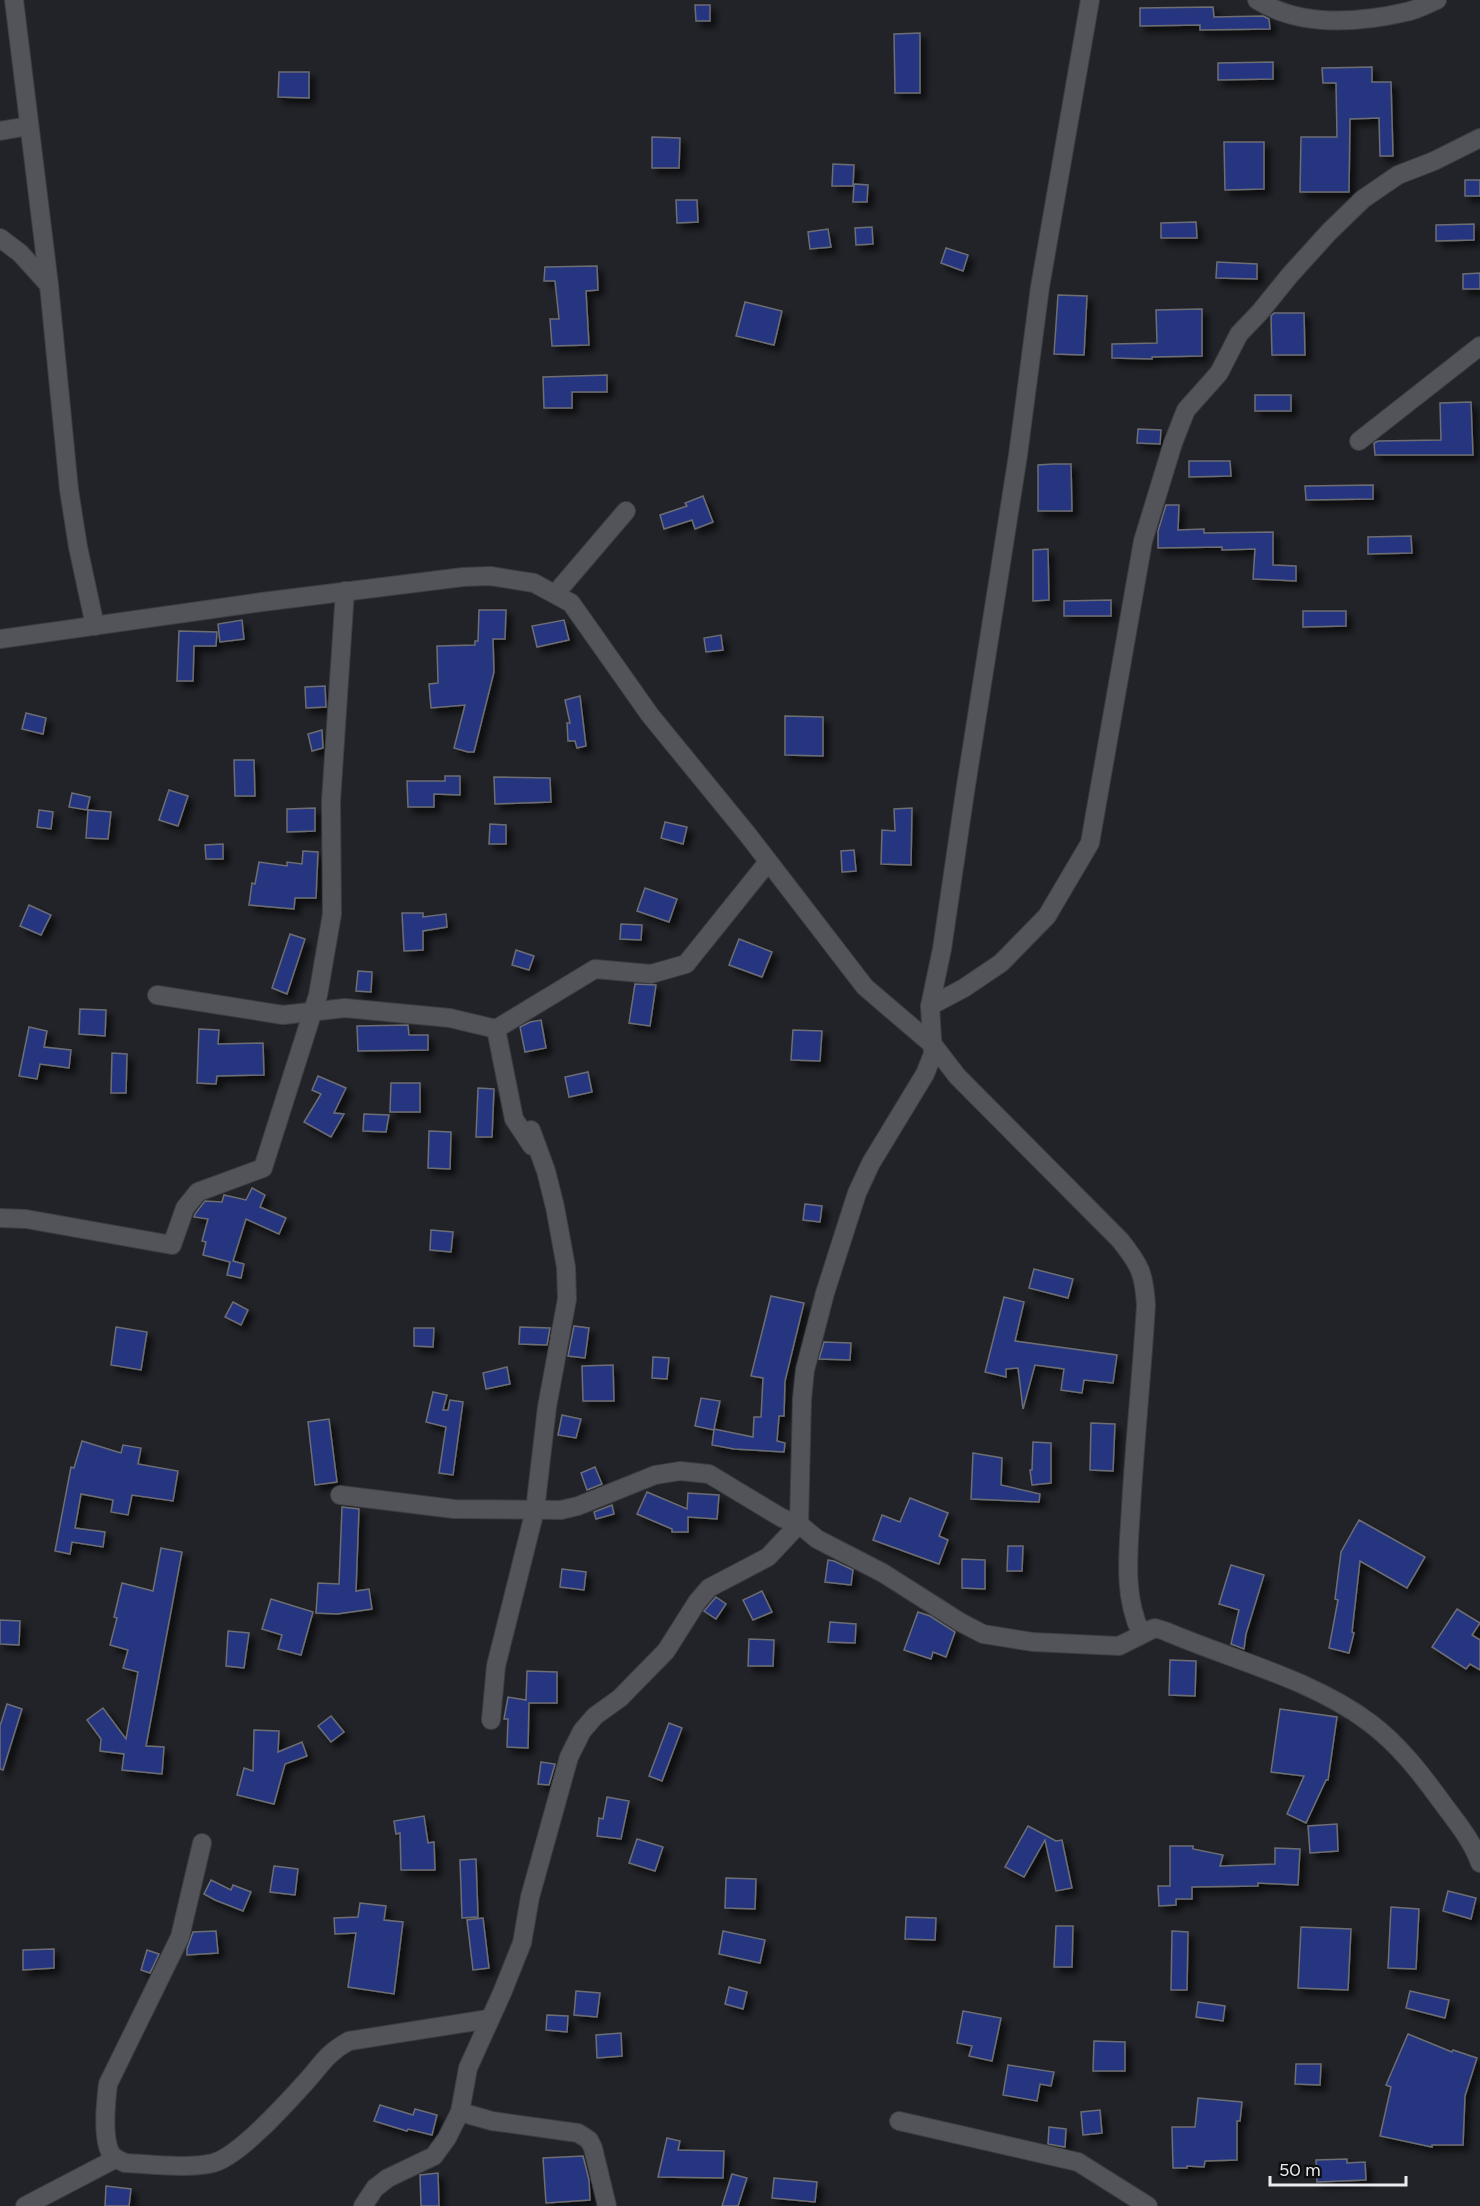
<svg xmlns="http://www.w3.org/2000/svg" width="1480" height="2206" font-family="Figtree,sans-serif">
<defs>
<filter id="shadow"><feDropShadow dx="5.5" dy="5.5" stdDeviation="3" flood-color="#0009"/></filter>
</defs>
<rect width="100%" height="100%" fill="#222328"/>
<g fill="#26367f" stroke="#6c6e73" stroke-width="1.5" filter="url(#shadow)">
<path d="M695,5H710V21H696Z"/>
<path d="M1213,7L1214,17L1263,16L1269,19L1270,29L1200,30V25L1140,26V8Z"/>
<path d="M920,33V93H895L894,34Z"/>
<path d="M1273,62V79L1218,80V63Z"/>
<path d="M1372,67V82H1391L1393,156H1380L1379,118L1350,119L1349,192H1300L1301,137H1337L1336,83H1323L1322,68Z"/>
<path d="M279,72H309V98L278,97Z"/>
<path d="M652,137L680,138L679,168H652Z"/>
<path d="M1224,142H1264V189L1225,190Z"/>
<path d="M833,164L854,165L853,186H832Z"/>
<rect x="1465" y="180" width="15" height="16"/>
<path d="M854,184L868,185L867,202H853Z"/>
<path d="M676,200H697L698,222L677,223Z"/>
<path d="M1196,222L1197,238H1161V223Z"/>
<path d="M1474,224V240L1436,241V225Z"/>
<path d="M872,227L873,244L856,245L855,228Z"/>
<path d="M828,229L831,247L810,249L808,232Z"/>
<path d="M946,248L968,255L963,271L941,263Z"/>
<path d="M1217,262L1257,264V279L1216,278Z"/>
<path d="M597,266L598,290L586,291L589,345L552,346L550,319H559L555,281H544L545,267Z"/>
<path d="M1480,273V289H1463V274Z"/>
<path d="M1058,295L1087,296L1084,355L1054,354Z"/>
<path d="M745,302L782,311L774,345L736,336Z"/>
<path d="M1202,309V356L1152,357V359L1112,358V344L1157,343L1156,310Z"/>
<path d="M1274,313H1304L1305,355H1272L1271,316Z"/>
<path d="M607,375V392H572V408H544L543,377Z"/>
<rect x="1255" y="395" width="36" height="16"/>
<path d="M1471,402L1473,455H1375L1374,443L1378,441L1441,440L1440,403Z"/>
<path d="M1138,429L1161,430L1160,444L1137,443Z"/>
<path d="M1189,461H1230L1231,476L1189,477Z"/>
<path d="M1053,464H1071L1072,511H1038V465Z"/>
<path d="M1373,485V499L1306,500L1305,486Z"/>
<path d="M703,496L713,522L695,529L692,520L664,529L660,515L687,506L685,503Z"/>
<path d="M1166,505H1179L1178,530L1204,529V533L1273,532V565L1296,566V581L1253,579L1255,549L1222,550V547L1158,548V531Z"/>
<path d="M1411,536L1412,553L1368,554V537Z"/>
<path d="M1048,549L1049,600L1033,601V550Z"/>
<path d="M1111,600V616H1064V601Z"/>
<path d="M479,610H506L505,639H493L494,672L474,752H468L454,748L465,705L431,708L429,684L438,683L437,646L475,645V641H478Z"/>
<path d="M1303,611H1346V626L1303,627Z"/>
<path d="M242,620L244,639L220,642L218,624Z"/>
<path d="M564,620L569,640L537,647L532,626Z"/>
<path d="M179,631L217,632L216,646H194L193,681H177Z"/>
<path d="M721,635L723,650L706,652L704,638Z"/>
<path d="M325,686L326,707L306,708L305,687Z"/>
<path d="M580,696L586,746L577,748L575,741H568L567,723H570L565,700Z"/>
<path d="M26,713L46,718L43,734L22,729Z"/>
<path d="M785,716L823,717V756L785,755Z"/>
<path d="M322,730L323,748L312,751L308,734Z"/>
<path d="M234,760H254L255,796H235Z"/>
<path d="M445,776H460V795L434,794V807H408L407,781H445Z"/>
<path d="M494,777L550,778L551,802L495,804Z"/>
<path d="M169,790L188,796L178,826L159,820Z"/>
<path d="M72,793L90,797L87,810L69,807Z"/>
<path d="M315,808V831L287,832V809Z"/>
<path d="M912,808L911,865L881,864L882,830L895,831L894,809Z"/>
<path d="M39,810L53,812L51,829L37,827Z"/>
<path d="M88,810L111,812L108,839L86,838Z"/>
<path d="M665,822L687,827L683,844L661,838Z"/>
<path d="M490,824L506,825V844H489Z"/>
<path d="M223,844V859H206L205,845Z"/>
<path d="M854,850L856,871L842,872L841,851Z"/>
<path d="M303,851L318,852L316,898H295L294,909L249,905L252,883L255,884L259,862L287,866V862L302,864Z"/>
<path d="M645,888L677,899L669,922L637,911Z"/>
<path d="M29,905L51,915L41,935L20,926Z"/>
<path d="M402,913H423V917L446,914L447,927L423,931V950L404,951Z"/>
<path d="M621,924L642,925L641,940L620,939Z"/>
<path d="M290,934L305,939L287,994L272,988Z"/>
<path d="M739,939L772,952L762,977L729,965Z"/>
<path d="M516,950L534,956L529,970L512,965Z"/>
<path d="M358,971L372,972L371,992L356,991Z"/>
<path d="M635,984L656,985L650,1026L629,1023Z"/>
<path d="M80,1009L106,1010L105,1036L79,1034Z"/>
<path d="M541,1020L546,1048L525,1052L520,1027L530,1022Z"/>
<path d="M408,1025L409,1035H428V1050L358,1051L357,1026Z"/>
<path d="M29,1027L47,1031L44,1047L71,1050L69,1068L40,1064L37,1079L19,1076Z"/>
<path d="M199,1029L219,1030L218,1044L263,1043L264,1075L217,1076L216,1084L197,1083Z"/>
<path d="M793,1030L822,1031L820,1061L791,1060Z"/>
<path d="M112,1053L127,1054L126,1093H111Z"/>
<path d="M588,1072L592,1092L569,1097L565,1077Z"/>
<path d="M318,1076L346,1088L334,1113L344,1114L331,1137L304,1122L321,1094L312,1090Z"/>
<path d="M391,1083H420V1112H390Z"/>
<path d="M478,1088L494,1089L492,1137H476Z"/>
<path d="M364,1114L389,1115L386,1132L363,1131Z"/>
<path d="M429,1131L451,1132L450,1169L428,1168Z"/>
<path d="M252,1188L265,1195L260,1207L286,1218L279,1234L246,1219L233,1261L244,1264L241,1278L227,1275L230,1262L203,1255L206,1242L202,1241L208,1219L194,1217L195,1214L205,1201L222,1202L224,1195L246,1200Z"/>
<path d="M805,1204L822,1206L820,1222L803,1220Z"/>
<path d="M431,1230L453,1232L451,1252L430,1250Z"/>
<path d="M1034,1269L1073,1279L1068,1298L1029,1288Z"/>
<path d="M771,1296L804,1303L785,1381L784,1416H779L777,1441L785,1443L784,1452L734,1449L712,1445L714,1430L695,1426L701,1398L720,1401L714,1429L753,1437L754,1417H761L763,1378L751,1376Z"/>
<path d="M1004,1297L1024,1302L1015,1341L1117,1355L1113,1383L1084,1380L1082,1393L1061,1390L1064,1369L1035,1365L1023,1409L1018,1368L1006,1369V1377L985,1372Z"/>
<path d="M233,1302L248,1310L241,1325L225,1317Z"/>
<path d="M574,1326L589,1328L585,1358L568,1356Z"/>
<path d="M116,1327L147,1332L141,1370L111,1365Z"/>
<path d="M520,1327L550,1328L547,1345L519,1344Z"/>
<path d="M414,1328H434L433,1347L414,1346Z"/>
<path d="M824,1342L851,1343L850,1360L819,1359Z"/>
<path d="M653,1357L669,1358L667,1379L652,1378Z"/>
<path d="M613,1365L614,1401H583L582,1366Z"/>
<path d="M507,1367L510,1384L486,1389L483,1373Z"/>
<path d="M433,1392L447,1395L443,1410H448L450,1400L463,1402L453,1475L439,1473L446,1427L426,1422Z"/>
<path d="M562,1415L581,1419L576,1438L558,1435Z"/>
<path d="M329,1419L337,1482L315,1485L308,1422Z"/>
<path d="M1091,1423L1115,1424L1113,1471L1090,1470Z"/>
<path d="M82,1441L121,1453L123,1445L141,1448L138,1464L178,1471L173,1501L132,1495L128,1515L111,1512L113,1500L81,1494L75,1528L105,1532L103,1547L72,1542L70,1554L55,1551L71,1467L74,1468Z"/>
<path d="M1033,1442L1051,1443V1483L1032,1485L1030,1470H1032Z"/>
<path d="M973,1453L1002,1458L1001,1485L1040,1494L1039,1502L971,1499Z"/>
<path d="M595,1467L602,1484L587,1490L581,1473Z"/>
<path d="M647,1492L687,1509L688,1493L719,1495L717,1519L688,1517V1532H672V1529L637,1514Z"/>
<path d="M910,1498L948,1513L939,1536L948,1540L939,1564L873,1540L882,1515L900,1522Z"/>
<path d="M612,1505L614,1514L596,1519L594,1512Z"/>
<path d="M342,1507L359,1509L356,1591L369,1589L372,1609L337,1614L316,1613L318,1583L339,1584Z"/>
<path d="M1359,1520L1425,1557L1407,1588L1360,1561L1352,1632L1354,1633L1349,1653L1329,1648L1338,1600L1335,1599L1341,1552Z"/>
<path d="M1008,1546H1023L1022,1571H1007Z"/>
<path d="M161,1548L182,1552L146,1746L164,1747L162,1774L122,1770L124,1754L100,1751L101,1739L87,1720L103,1708L126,1739L138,1672L123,1668L128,1650L110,1645L117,1618L114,1617L122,1583L153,1591Z"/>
<path d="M962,1559L985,1560V1589L962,1588Z"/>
<path d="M828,1560L834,1561L853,1570L851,1585L825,1582Z"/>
<path d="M1231,1565L1264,1575L1246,1634L1244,1649L1231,1644L1239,1610L1219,1604Z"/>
<path d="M562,1569L586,1572L584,1590L560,1587Z"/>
<path d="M762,1591L772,1612L753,1620L743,1600Z"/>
<path d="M716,1597L726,1604L716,1619L704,1611Z"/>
<path d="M271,1599L313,1612L301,1655L278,1649L282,1635L262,1629Z"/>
<path d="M1457,1609L1480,1623L1472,1635L1480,1640V1670L1470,1664L1466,1669L1432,1647Z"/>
<path d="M918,1612L930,1616L955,1632L946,1657L933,1652L931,1659L904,1650Z"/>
<path d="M0,1620L20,1621L19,1645L0,1644Z"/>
<path d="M830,1622L856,1624L855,1643L828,1642Z"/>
<path d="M228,1631L249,1633L244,1668L226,1666Z"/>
<path d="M749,1639L774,1640L773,1666H748Z"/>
<path d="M1170,1660L1196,1661L1195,1696L1169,1695Z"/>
<path d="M527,1671L557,1672V1703H529L528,1748L507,1747L508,1719H504L508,1697L526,1700Z"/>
<path d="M7,1704L22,1709L3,1770L0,1769V1726Z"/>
<path d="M1280,1709L1337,1717L1328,1780H1326L1306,1823L1287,1814L1304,1776L1271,1772Z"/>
<path d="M331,1716L344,1732L331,1742L318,1726Z"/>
<path d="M669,1723L682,1728L662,1781L649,1776Z"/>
<path d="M254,1730L279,1731L278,1752L302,1742L307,1756L285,1764L274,1804L237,1795L244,1768L253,1771Z"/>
<path d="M541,1762L555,1764L549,1785L538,1784Z"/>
<path d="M607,1797L629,1801L621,1839L597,1836L599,1818L603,1819Z"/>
<path d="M424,1816L428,1843L434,1842L435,1870H401L400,1833L396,1834L394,1821Z"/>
<path d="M1337,1824L1338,1851L1310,1853L1308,1826Z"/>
<path d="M1028,1826L1056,1841L1062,1840L1072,1888L1056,1891L1045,1840L1024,1877L1005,1867Z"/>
<path d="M637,1839L663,1847L655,1871L629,1863Z"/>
<path d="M1170,1846H1193V1849L1223,1855L1220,1866L1275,1864V1848L1300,1849L1298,1885L1258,1883V1886L1192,1887V1899H1176V1905L1159,1906L1158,1886H1170Z"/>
<path d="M476,1859L478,1917L462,1918L460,1860Z"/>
<path d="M274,1866L298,1869L295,1895L270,1892Z"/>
<path d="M726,1878L756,1879L755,1909L725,1908Z"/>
<path d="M211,1880L231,1890L233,1885L251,1892L243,1911L215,1900L204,1894Z"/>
<path d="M1448,1891L1476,1898L1471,1919L1443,1911Z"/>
<path d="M360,1903L386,1906L384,1920L403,1922L394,1994L348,1987L356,1933L335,1934L334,1918L358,1917Z"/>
<path d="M1391,1907L1419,1909L1416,1969L1388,1968Z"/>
<path d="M906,1917L936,1918L935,1940L905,1939Z"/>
<path d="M483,1918L489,1968L473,1970L467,1920Z"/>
<path d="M1056,1926H1073L1072,1967H1054Z"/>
<path d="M1301,1927L1351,1929L1348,1990L1298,1988Z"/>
<path d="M216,1931L218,1953L187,1955V1949L193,1932Z"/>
<path d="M723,1931L765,1940L760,1963L719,1954Z"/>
<path d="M1172,1931L1188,1932L1187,1990H1171Z"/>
<path d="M54,1949V1968L23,1970V1950Z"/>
<path d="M147,1950L159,1954L150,1973L141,1970Z"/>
<path d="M729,1987L747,1992L743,2009L725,2004Z"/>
<path d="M576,1991L600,1993L597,2017L574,2015Z"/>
<path d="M1410,1991L1449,2000L1445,2018L1406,2008Z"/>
<path d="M1198,2002L1225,2006L1223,2021L1196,2017Z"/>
<path d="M963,2011L1001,2018L992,2061L969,2056L972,2046L957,2043Z"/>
<path d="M547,2015L568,2016L567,2032L546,2030Z"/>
<path d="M621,2033L622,2056L597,2058L596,2035Z"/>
<path d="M1408,2034L1452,2052L1453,2050L1477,2058L1465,2096L1463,2145H1432V2147L1380,2136L1391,2087L1386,2085Z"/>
<path d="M1094,2041L1125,2042V2071H1093Z"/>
<path d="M1296,2064H1321L1320,2085L1295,2084Z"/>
<path d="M1008,2065L1054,2072L1051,2086L1040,2084L1037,2101L1003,2095Z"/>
<path d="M1198,2098L1242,2102L1240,2121H1237V2160L1205,2161L1204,2167L1187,2166V2168H1173L1172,2127H1195Z"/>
<path d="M380,2105L413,2115L415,2109L437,2115L432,2135L408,2129L407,2131L374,2121Z"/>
<path d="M1100,2110L1102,2133L1083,2135L1081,2112Z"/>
<path d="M1049,2127L1066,2129L1065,2147L1048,2144Z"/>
<path d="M667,2138L680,2141L678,2150L724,2151L723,2178L658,2177Z"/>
<path d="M583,2156L589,2180L590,2200L546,2203L543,2158Z"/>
<path d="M1347,2159V2163L1365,2162L1366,2180L1317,2182L1316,2160Z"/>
<path d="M438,2173L439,2206H421L420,2175Z"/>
<path d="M732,2174L747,2178L738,2206H722Z"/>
<path d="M774,2178L817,2182L815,2202L772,2198Z"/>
<path d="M106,2186L131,2189L129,2206H105Z"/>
</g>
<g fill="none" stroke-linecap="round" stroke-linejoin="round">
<g stroke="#3c3e42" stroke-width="20">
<g id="minor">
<path d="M14,0L49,285L69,490L78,547L95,626"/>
<path d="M1257,0C1300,27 1358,23 1406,12C1417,10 1427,4 1437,0"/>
<path d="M0,131L29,126"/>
<path d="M0,238L20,253L49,285"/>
<path d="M1359,441L1480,346"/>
<path d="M556,593L626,511"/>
<path d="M0,639L262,602L463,577L490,576L534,583L571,603L650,715L748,835L865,987L934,1046L957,1076L1120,1240C1140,1265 1144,1273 1146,1305C1142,1372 1135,1439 1131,1507C1129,1548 1122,1594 1141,1633L1155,1628L1165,1631C1232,1660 1312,1679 1370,1723C1398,1744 1420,1772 1441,1801C1455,1820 1472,1840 1480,1863"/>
<path d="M157,995L283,1015L345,1008L450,1018L496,1029L595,969L651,974L686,964L768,862"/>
<path d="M930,1006L964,988L1001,963L1047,916L1090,843L1143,541L1173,443L1186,410L1219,373L1239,334L1260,312L1290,275L1329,232L1363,199L1398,175L1434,161L1480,138"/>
<path d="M496,1029L514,1119L532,1146"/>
<path d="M0,1218L26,1219L172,1245L185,1208L198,1192L263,1168L318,995L332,914L331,801L345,591"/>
<path d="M340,1495L454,1509L561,1510L578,1506L655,1475L680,1471L709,1474L782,1518L799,1524L817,1539L883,1573L960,1622L983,1634L1033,1642L1119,1646L1153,1629"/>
<path d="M491,1720L496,1666L535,1510L547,1407L567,1299L566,1267L555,1207L546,1171L531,1130"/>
<path d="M202,1843L180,1937L108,2084C106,2101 102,2135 110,2152C113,2158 119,2160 125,2163C151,2164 188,2169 213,2163C239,2156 284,2106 303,2085C321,2066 325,2054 349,2041L489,2019"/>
<path d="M460,2112L492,2121L578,2133L589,2140L593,2148L607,2206"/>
<path d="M899,2121L1078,2162L1148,2206"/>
<path d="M25,2206L115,2159"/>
<path d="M363,2206L375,2188L388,2178L434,2156L447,2138L460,2112L468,2068L502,1993L522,1943L530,1897L569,1757L582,1731L595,1716L620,1698L666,1651L697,1602L709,1588L768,1557L799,1524L802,1399L805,1370L825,1293L857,1193L871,1163L925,1074L933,1054L930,1006L942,949L965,792L1018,455L1040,287L1090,0"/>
</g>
</g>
<use href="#minor" stroke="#525459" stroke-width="18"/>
</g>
<path d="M1270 2176v9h136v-9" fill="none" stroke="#ebecef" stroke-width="3"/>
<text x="1279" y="2176" font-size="18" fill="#ebecef" stroke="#0c0d0f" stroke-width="4.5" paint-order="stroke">50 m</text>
</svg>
